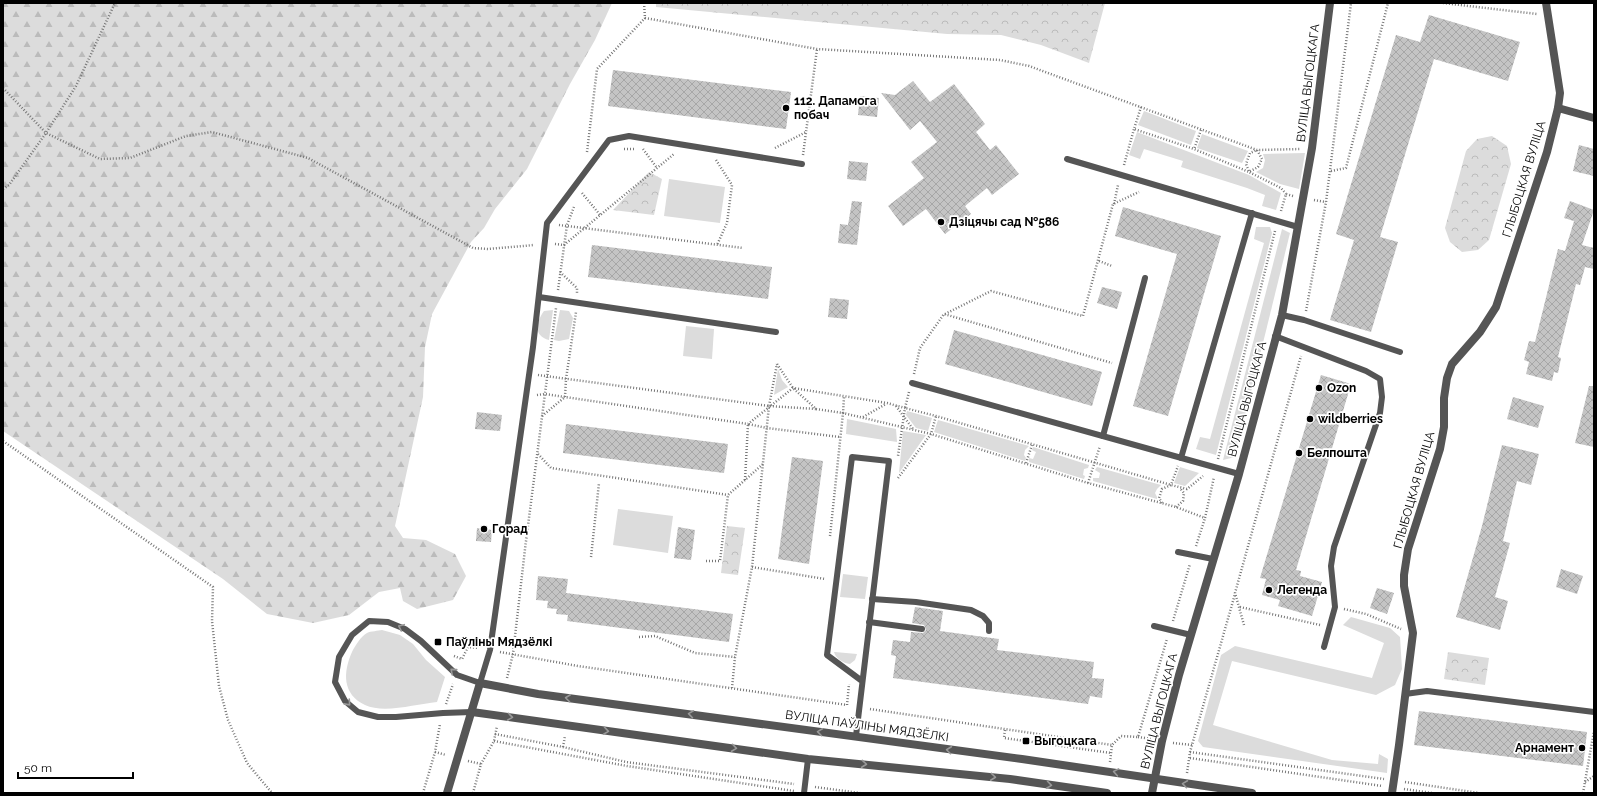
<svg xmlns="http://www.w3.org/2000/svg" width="1597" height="796" font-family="Raleway,sans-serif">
<defs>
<pattern id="forest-firs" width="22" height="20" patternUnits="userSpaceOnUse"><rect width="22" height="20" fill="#dcdcdc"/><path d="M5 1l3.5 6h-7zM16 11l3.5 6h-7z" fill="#bbb"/></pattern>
<pattern id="park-crowns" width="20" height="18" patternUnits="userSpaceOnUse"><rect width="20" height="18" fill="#dcdcdc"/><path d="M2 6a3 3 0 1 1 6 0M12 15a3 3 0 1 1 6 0" fill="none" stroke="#bbb"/></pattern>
<pattern id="building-cross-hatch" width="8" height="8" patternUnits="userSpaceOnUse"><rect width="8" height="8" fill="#c4c4c4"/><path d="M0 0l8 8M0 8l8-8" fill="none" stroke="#a7a7a7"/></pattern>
</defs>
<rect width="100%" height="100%" fill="#fff"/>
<g fill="#dcdcdc">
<path d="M1144,111L1196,131L1191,145L1138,125Z"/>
<path d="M1137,132L1249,175L1281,193L1276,210L1262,206L1265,195L1247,188L1181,167L1183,161L1144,149L1140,159L1129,155Z"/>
<path d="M1202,134L1248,151L1242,163L1197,148Z"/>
<path d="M1305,153L1299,189L1280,184L1256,172L1263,168L1265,160L1263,154Z"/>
<path d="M669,179L725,187L720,223L664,216Z"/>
<path d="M1256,227H1270L1272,233L1216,455L1196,449L1200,437L1210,439L1264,243L1254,239Z"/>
<path d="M1282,229L1290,233L1235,457L1223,460Z"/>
<path d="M553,310L549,340C533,336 536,322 544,311Z"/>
<path d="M560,310L569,311L573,318L569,339L559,341L554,340Z"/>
<path d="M686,326L714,329L712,359L683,356Z"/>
<path d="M778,369L782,380L788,387L774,395Z"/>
<path d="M907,411L932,418L928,431L916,428L906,415Z"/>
<path d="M847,419L896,429L897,442L846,434Z"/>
<path d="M938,420L1029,446L1025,450L1024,455L1026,458L1025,461L934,432Z"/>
<path d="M903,431L926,435L899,473Z"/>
<path d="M1033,447L1089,465L1088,468L1084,469L1083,475L1085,476L1084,479L1029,462V458L1033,459L1036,452L1032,450Z"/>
<path d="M1097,467L1161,485L1157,489L1155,493L1157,497V499L1093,481V478H1099L1100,473L1095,470Z"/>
<path d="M1180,467L1199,473L1185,486L1174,483Z"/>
<path d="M618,509L673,516L668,553L613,545Z"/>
<path d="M843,574L868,577L865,599L840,597Z"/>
<path d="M1351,617L1390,628L1400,637L1402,669L1395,685L1376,695L1232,661L1213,725L1332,760L1378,764L1379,754L1388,759L1387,773L1203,747L1198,741L1221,655L1235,646L1372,678L1384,643L1343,625Z"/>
<path d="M382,630L400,635L413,644L426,660L445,677L437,702C416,704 384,714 365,705C342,694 343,672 352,652C355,646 361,636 367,633C371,631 378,631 382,630Z"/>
<path d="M834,652H835L857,654L855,660L850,664C843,663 836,659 834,652Z"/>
</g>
<path fill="url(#forest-firs)" d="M3,3H612L595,40L570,84L527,169L495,209L484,228L471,242L432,314L425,347L423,397L395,526L403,538L426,540L455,554L466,576L453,600L417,609L403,601L400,588L379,592L349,615L313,623L267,614L223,579L3,431Z"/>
<g fill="url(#park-crowns)">
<path d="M656,3H1105L1089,63L1041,45L1001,35L947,34L656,7Z"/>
<path d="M1492,136L1507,146L1511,164L1489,240L1478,250L1462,252L1450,242L1445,228L1466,151L1477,139Z"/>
<path d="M649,172L662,179L654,215L613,210Z"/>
<path d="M727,526L745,528L738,575L721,573Z"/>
<path d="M1448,652L1489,658L1485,685L1444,679Z"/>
</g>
<g fill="url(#building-cross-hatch)">
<path d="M1429,15L1520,42L1508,81L1434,59L1380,237L1398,242L1371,332L1330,320L1354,240L1336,234L1396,35L1420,42Z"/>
<path d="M613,70L791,92L786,129L608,106Z"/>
<path d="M913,81L930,102L954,84L985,124L976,132L990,150L996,145L1019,174L992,195L987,188L965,206L971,214L945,234L926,209L903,226L888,206L924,178L911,162L937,142L920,121L910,130L881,93L895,95Z"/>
<path d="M860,96L879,98L877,117L858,115Z"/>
<path d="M1579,145L1594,149V176L1573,171Z"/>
<path d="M849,161L868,163L866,181L847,179Z"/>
<path d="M852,201L862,202L857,245L838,243L840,224L848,225Z"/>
<path d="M1570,201L1594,210L1582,245L1594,248V269L1585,267L1580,285L1576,284L1558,357L1561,358L1558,373L1554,372L1552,381L1526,374L1529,362L1524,360L1529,341L1535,342L1558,249L1565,251L1574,221L1564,218Z"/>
<path d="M1123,207L1221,236L1168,416L1133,406L1177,254L1115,236Z"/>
<path d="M592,245L772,267L768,299L588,277Z"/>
<path d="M1102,287L1122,292L1117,309L1097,303Z"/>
<path d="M830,298L849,300L847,319L828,317Z"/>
<path d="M954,330L1102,372L1092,406L945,364Z"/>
<path d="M1321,375L1351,384L1296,570L1301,571L1300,576L1322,582L1312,616L1278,606L1280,600L1262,595L1266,579L1260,578Z"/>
<path d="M1589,386H1594V447L1575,443Z"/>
<path d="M1513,397L1544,406L1538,428L1507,419Z"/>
<path d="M477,412L502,415L500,431L475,429Z"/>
<path d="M566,424L728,444L724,473L563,453Z"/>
<path d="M1502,445L1539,454L1531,485L1517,481L1503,541L1510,543L1495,597L1508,601L1500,630L1456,617L1482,526Z"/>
<path d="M792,457L823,461L809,564L778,559Z"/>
<path d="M678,527L695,530L691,560L674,558Z"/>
<path d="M477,528L492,530L491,542L476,541Z"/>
<path d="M1561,569L1583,576L1577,594L1556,587Z"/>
<path d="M538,576L568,579L566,593L733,614L729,642L567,621L568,615L556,614L557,609L547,608L548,601L536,600Z"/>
<path d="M1377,588L1394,593L1387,614L1370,608Z"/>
<path d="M915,607L943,611L940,631L999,639L997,650L1094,662L1092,678L1104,679L1102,698L1090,696L1088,704L893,678L896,656L891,655L893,640L910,642L911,632L923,633L926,630L924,625L912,623Z"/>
<path d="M1419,711L1587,732L1583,766L1414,745Z"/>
</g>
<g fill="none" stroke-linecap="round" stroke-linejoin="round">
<g stroke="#777" stroke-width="2.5" stroke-dasharray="1 2" stroke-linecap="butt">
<path d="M644,3L645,18L817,49L1000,60L1029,66L1257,150L1301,149"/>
<path d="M1443,3L1537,14"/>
<path d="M3,88L46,133L100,159L130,158L186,136L212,132L308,158L473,248L488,249L534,245"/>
<path d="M1141,107L1134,129L1194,149"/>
<path d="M1201,130L1194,149L1249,172L1246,164L1250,153L1257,150L1262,159L1258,167L1249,172L1281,188L1286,194"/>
<path d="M775,148L806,132"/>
<path d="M624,149H635"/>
<path d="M643,149L657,168"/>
<path d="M587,152L597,69L645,18"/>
<path d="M803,155L817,49"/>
<path d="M716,160L732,185L727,223L717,245"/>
<path d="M1124,165L1134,129"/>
<path d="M1331,171L1346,168L1388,3"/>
<path d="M3,189L9,185L46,133L76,86L115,3"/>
<path d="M582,193L601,216"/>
<path d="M1314,200L1326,202"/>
<path d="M1114,204L1118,185"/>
<path d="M1281,211L1286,194L1293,196"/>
<path d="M559,225L743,248"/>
<path d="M555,244L564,245L674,154"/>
<path d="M1099,261L1112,266"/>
<path d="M560,272L577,288V294"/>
<path d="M558,290L567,225L574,207"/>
<path d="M1306,311L1326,202L1351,3"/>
<path d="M945,314L991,291L1083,316L1113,204L1139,192"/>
<path d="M777,364L793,388L816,409L843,413L844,397"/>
<path d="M914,374L920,348L944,314L1112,363"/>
<path d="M538,375L769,406L816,409"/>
<path d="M909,392L905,408L936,416L1171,485L1187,489L1203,476"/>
<path d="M537,395L545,394L565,397L748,424L793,388L887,403L905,408L898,456"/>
<path d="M896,406L913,429"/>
<path d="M542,416L565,397L566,379L576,312"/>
<path d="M863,417L886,404"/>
<path d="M3,441L213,587L212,621L219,686L228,720L247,763L272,793"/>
<path d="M538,454L551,468L728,495"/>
<path d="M1218,459L1275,231"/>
<path d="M1026,463L1032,445"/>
<path d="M898,478L931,434L936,416"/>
<path d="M745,480L748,424L767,428L840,437"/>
<path d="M1088,483L1100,446"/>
<path d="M1162,503L1159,498L1162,489L1171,485L1178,466"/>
<path d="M1176,507L1183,501L1184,493L1180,488"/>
<path d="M830,536L843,413L931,434L1088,483L1176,507L1205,518L1214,477"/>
<path d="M1196,546L1205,518"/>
<path d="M591,557L599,483"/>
<path d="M706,561H720L728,495L763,464"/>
<path d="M752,567L825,579"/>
<path d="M1240,607L1320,625"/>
<path d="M1344,609L1366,614L1401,629"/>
<path d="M1173,621L1190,564"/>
<path d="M1244,625L1235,593L1301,356"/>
<path d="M639,637L655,636L695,653L735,657"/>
<path d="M500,652L578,666L847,705"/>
<path d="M454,656L462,659L468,647L479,648"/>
<path d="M507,678L513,654L525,549L556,308"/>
<path d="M732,688L735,657L752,567L769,406L777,364"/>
<path d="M446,704L453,684"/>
<path d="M847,705L849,684"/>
<path d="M870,709L1112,745"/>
<path d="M1005,730L1004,738L1111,753"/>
<path d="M495,734L563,747L626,762L794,784"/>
<path d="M1138,737L1152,739"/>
<path d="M494,741L627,766L794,791"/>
<path d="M1173,743L1192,745"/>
<path d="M563,747L565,736"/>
<path d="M435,752L446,755"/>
<path d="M1190,752L1384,779"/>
<path d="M1190,758L1382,786"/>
<path d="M468,761L481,764"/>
<path d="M1110,762L1112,745L1121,736L1138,737L1167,639"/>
<path d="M1187,773L1190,752L1235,594"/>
<path d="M1405,782L1479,793"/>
<path d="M1585,782L1594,776"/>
<path d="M815,787L860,793"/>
<path d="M1404,789L1432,793"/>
<path d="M423,793L435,752L440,724"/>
<path d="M473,793L481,764L494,741L497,726"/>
<path d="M1583,793L1594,731"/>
</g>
<g stroke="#555" stroke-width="6">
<path d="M1067,159L1298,227"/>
<path d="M539,297L776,332"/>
<path d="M1282,315L1304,320L1400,352"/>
<path d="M1275,336L1366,371L1380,379L1382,397L1380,413L1334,547L1331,566L1335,607L1324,647"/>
<path d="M912,383L1239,474"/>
<path d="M1103,436L1145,278"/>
<path d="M1181,458L1252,213"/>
<path d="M1178,552L1213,559"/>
<path d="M872,599L916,602L971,610L983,616L989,623V631"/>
<path d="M869,622L922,629"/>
<path d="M1154,626L1191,635"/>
<path d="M1405,694L1427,691L1594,712"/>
<path d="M472,712L443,713L396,717H378L358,712L345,701L335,682L339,657L352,635L369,621L388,622L405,629L421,641L457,675L480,683L490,650L533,347L547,223L609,140L629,136L802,164"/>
<path d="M856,736L889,461L852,457L827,655L862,681"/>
<path d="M804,793L808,759"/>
</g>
<g stroke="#555" stroke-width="8">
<path d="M1558,108L1594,118"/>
<path d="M1152,793L1162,741L1179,675L1239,474L1282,315L1312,148L1330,3"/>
<path d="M1392,793L1399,745L1413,633L1404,586V575L1408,549L1440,449L1444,427V398L1447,378L1452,364L1480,332L1496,307L1547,152L1558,108L1560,93L1546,3"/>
</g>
<g stroke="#555" stroke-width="8">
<path d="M472,712L808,759L1010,779L1107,793"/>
<path d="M447,793L480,683L538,694L1022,759L1252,793"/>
</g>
</g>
<defs><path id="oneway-chevron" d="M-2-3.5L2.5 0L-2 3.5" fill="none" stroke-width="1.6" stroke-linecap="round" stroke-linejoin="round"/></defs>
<g stroke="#999">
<use href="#oneway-chevron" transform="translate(401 627) rotate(-155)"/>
<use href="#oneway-chevron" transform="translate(453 671) rotate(-139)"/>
<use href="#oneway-chevron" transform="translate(568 698) rotate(-173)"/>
<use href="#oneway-chevron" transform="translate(348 703) rotate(48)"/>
<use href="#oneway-chevron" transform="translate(691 714) rotate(-172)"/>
<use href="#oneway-chevron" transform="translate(510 717) rotate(8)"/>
<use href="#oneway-chevron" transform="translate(606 731) rotate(8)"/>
<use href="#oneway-chevron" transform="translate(820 732) rotate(-172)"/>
<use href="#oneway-chevron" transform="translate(734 748) rotate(8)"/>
<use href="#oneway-chevron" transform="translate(949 750) rotate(-173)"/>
<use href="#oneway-chevron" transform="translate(864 764) rotate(6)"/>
<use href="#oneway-chevron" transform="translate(1116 772) rotate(-170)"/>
<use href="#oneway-chevron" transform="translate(993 777) rotate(6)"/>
<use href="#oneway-chevron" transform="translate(1185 784) rotate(-172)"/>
<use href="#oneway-chevron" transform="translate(1049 785) rotate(8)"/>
</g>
<g fill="#000" stroke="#fff" stroke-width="1.5">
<circle cx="786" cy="108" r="4"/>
<circle cx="941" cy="222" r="4"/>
<circle cx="1319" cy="388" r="4"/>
<circle cx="1310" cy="419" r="4"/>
<circle cx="1299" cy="453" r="4"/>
<circle cx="484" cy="529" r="4"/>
<circle cx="1269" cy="590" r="4"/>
<rect x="434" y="638" width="8" height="8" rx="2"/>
<rect x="1022" y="737" width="8" height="8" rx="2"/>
<circle cx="1582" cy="748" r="4"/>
</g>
<g text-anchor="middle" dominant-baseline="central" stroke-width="3.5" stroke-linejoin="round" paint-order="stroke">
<g font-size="12" fill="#000" stroke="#fff">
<text transform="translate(1308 83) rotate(-83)">ВУЛІЦА ВЫГОЦКАГА</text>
<text transform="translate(1524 179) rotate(-73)">ГЛЫБОЦКАЯ ВУЛІЦА</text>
<text transform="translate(1247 399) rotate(-75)">ВУЛІЦА ВЫГОЦКАГА</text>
<text transform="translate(1414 490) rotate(-74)">ГЛЫБОЦКАЯ ВУЛІЦА</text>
<text transform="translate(1159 711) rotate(-76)">ВУЛІЦА ВЫГОЦКАГА</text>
<text transform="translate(867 726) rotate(8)">ВУЛІЦА ПАЎЛІНЫ МЯДЗЁЛКІ</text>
</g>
<g font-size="12" font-weight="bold" fill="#000" stroke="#fff" text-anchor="start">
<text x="794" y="101">112. Дапамога<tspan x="794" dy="14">побач</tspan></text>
<text x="949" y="222">Дзіцячы сад №586</text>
<text x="1327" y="388">Ozon</text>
<text x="1318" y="419">wildberries</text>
<text x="1307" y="453">Белпошта</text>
<text x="492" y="529">Горад</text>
<text x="1277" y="590">Легенда</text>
<text x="446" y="642">Паўліны Мядзёлкі</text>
<text x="1034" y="741">Выгоцкага</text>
<text x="1574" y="748" text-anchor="end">Арнамент</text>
</g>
</g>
<rect width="1597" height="796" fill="none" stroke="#000000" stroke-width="8"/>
<path d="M18 772v6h115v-6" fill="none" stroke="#000000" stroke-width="2"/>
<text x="24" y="772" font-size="12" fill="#000000" stroke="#ffffff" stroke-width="3" paint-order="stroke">50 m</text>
</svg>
